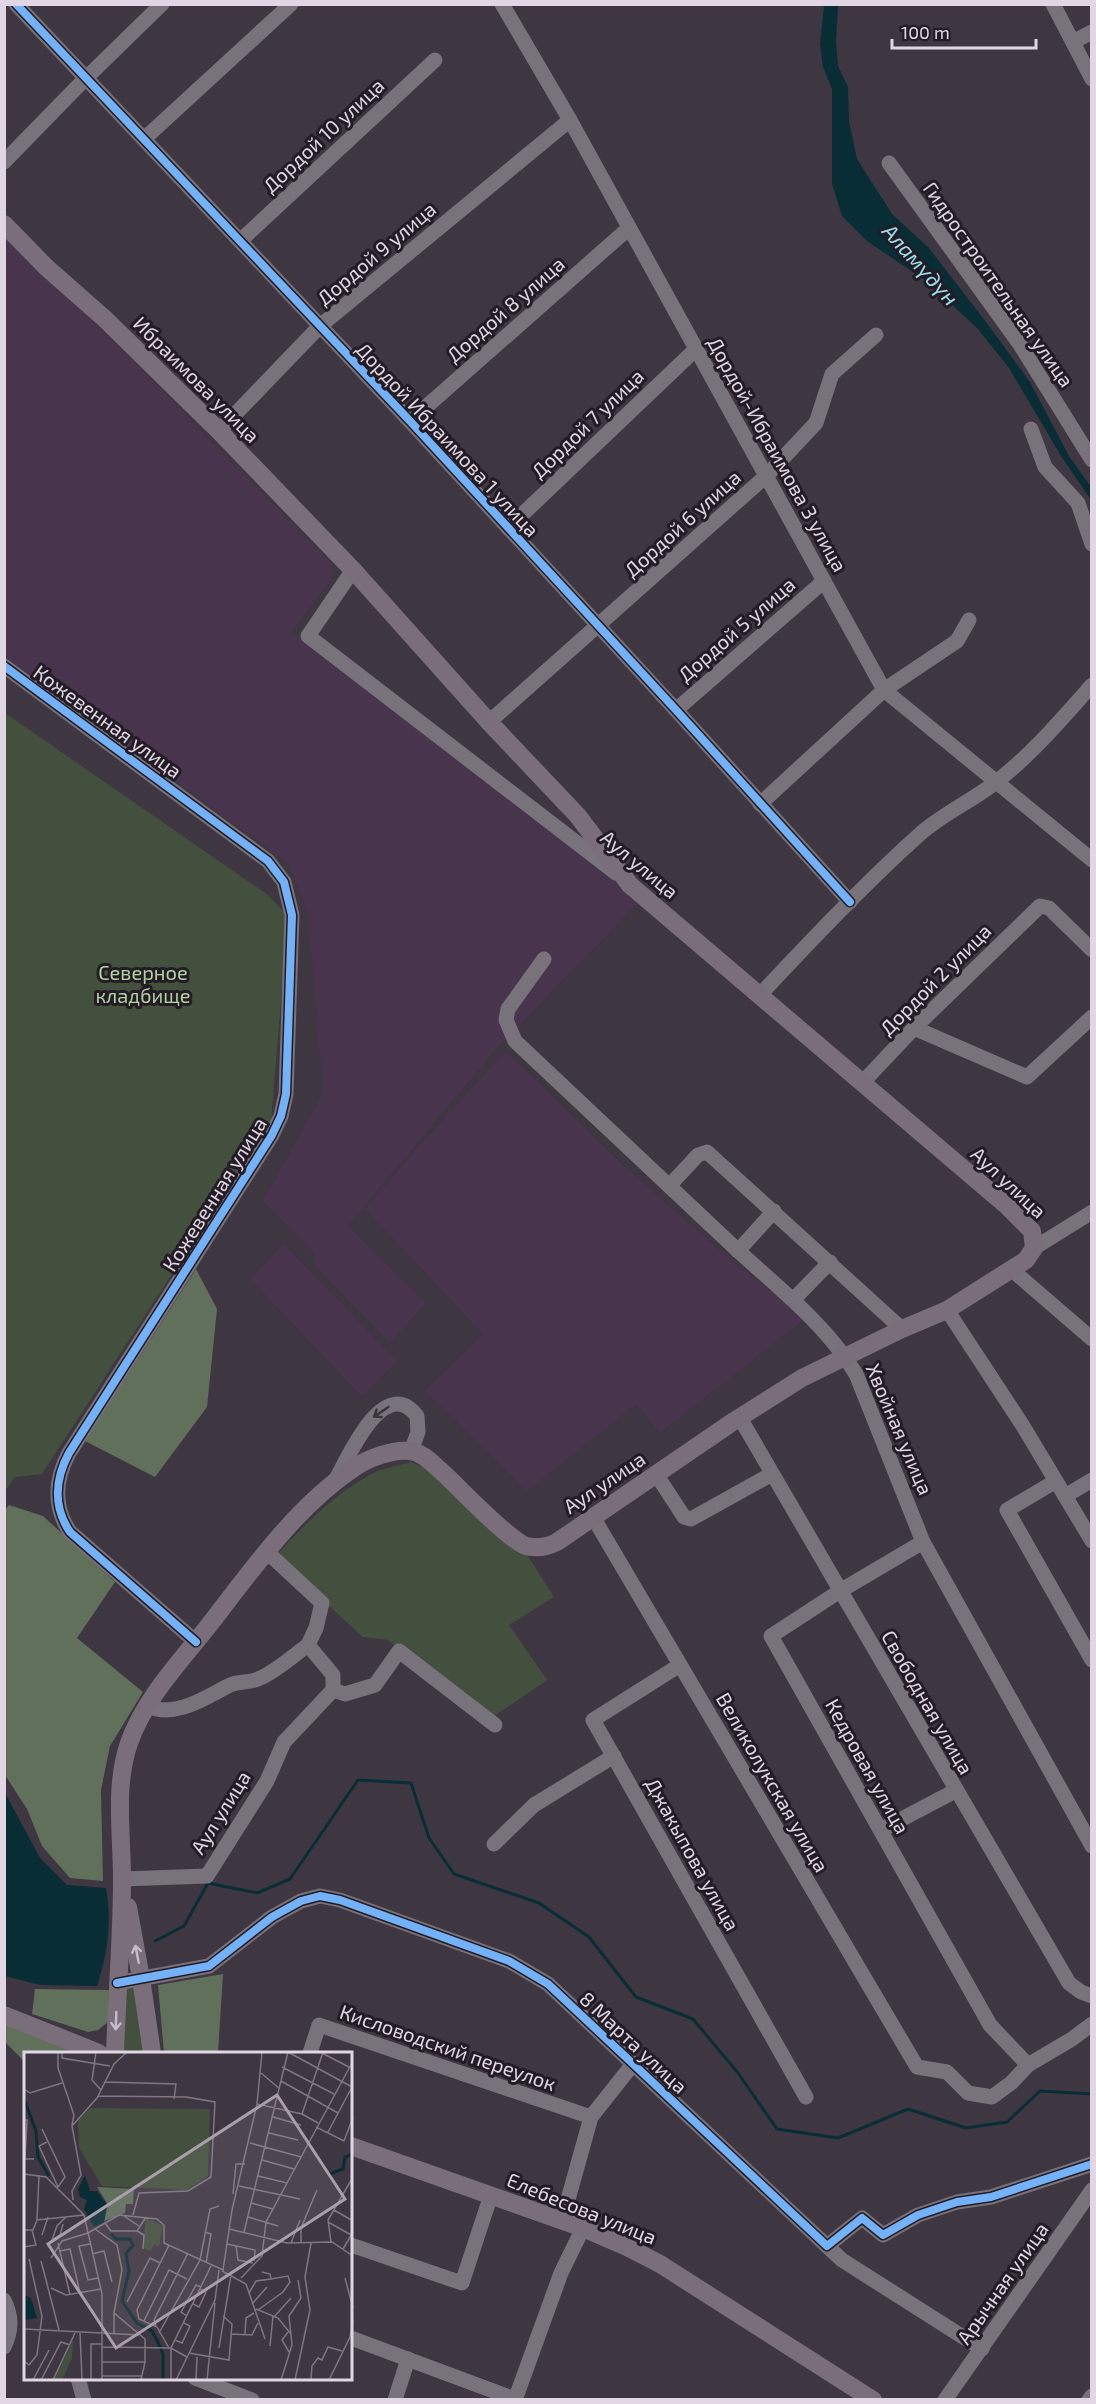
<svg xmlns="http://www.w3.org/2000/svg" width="1096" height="2404" font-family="'Exo 2',sans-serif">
<rect width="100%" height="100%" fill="#3e3641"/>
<g fill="#48344c">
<path d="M5,231L332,564V578L291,633L641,900L496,1049L348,1226L426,1303L390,1343L315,1266L314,1253L263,1201L323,1093L308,914L289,864L5,657Z"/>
<path d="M506,1051L631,1173L737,1265L806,1318L660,1433L636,1404L527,1491L425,1391L483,1334L365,1209L425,1139Z"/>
<path d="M284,1244L397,1361L362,1397L250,1279Z"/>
</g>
<g fill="#43503e">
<path d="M5,713L268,895L288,916L271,1122L42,1474L15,1477L5,1491Z"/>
<path d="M411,1462L425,1468L526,1553L554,1597L509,1625L547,1680L490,1719L388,1640L363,1637L275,1557C303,1526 333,1495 370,1475C382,1468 398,1466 411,1462Z"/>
<path d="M132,1986L135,1988L146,2053H123L125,1989Z"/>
</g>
<g fill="#61705b">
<path d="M196,1269L217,1309L207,1407L155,1477L85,1441Z"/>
<path d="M9,1505L43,1516L115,1582L77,1638L143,1692L110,1746L101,1790L103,1881L70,1878L42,1846L27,1809L5,1775L4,1511Z"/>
<path d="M223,1974L218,2053H164L158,1985Z"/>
<path d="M35,1989L109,1990L108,2022L98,2030L88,2032L32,2014Z"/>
<path d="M4,2020L81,2053H26L25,2062L5,2042Z"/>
</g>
<g fill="#092d34">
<path d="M824,5H838L836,42L838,66L848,87L849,121L857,159L892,214L928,247L986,322L1030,382L1069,456L1091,487V500L1061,456L1009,368L978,329L929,283L867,241L842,216L832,184V89L823,67L820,44Z"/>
<path d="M4,1791L40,1858L67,1885L106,1888C112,1923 108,1951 97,1986L40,1985L5,1976Z"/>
</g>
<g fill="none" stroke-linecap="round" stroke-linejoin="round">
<path stroke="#092d34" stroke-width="3" d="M155,1941L184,1926L208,1883L257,1893L290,1879L358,1780L411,1783L429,1838L454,1874L539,1903L589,1937L636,1997L693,2019L738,2073L777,2129L838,2138L908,2109L966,2128L1007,2122L1040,2091L1092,2094"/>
<g stroke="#78727a" stroke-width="15">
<path d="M16,4L410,421L676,710L850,902"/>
<path d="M502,4L570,120L884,690L1092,860"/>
<path d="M1053,4L1092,79"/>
<path d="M1073,42L1092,32"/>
<path d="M144,139L291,4"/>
<path d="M4,162L80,84L162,4"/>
<path d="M889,163L1019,343L1092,460"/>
<path d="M240,241L435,60"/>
<path d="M410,421L629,228"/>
<path d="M1031,429L1045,467L1078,503L1092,544"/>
<path d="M219,431L320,326L570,120"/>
<path d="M508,528L696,349"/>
<path d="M353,570L308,636L616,873"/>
<path d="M4,666L268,861L284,882L292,915L286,1094L281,1116L272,1135L69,1453C55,1479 53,1507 70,1532L196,1642"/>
<path d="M676,710L824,581"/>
<path d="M489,722L766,476L816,423L832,374L876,335"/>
<path d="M760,804L884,690L957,641L969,620"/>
<path d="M544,959L508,1009L506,1020L515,1041C588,1109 661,1178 734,1247C777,1287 825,1323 856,1374L923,1542L1092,1846"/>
<path d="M760,995C811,940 864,884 920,834C944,813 972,801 996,782C1031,755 1062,719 1092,685"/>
<path d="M914,1028L1027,1077L1092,1017"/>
<path d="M862,1083L914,1028L1040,906L1049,908L1092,950"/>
<path d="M669,1186L698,1155L707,1152L902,1329"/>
<path d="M1034,1248L1092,1212"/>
<path d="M738,1251L774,1211"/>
<path d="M1012,1270L1092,1339"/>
<path d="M794,1299L830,1262"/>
<path d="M947,1310L1023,1426L1092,1541"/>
<path d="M740,1418L1069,1983L1081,1992L1092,1996"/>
<path d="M656,1474L684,1517L691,1519L772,1474"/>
<path d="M336,1479C348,1458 384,1373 417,1416L418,1432L411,1451"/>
<path d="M1056,1481L1007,1510L1092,1660"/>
<path d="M1065,1496L1092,1480"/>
<path d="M593,1517L917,2067L947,2072L968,2093L992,2097L1011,2083L1028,2065L1072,2039L1092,2024"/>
<path d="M923,1542L840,1591L771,1636L990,2025L1028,2065"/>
<path d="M680,1665L593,1720L806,2097"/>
<path d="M333,1690L345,1694L375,1685L399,1651L495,1725"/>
<path d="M148,1706C175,1719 206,1697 230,1685C239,1681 249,1683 258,1679C274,1673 294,1655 308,1645"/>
<path d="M881,1830L955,1791"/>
<path d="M494,1844L534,1805L614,1756"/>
<path d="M122,1879L207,1876L267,1781L284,1742L333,1690V1675L308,1645L316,1628L322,1603L267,1552"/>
<path d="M117,1983L209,1966L272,1917L301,1901L320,1896L340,1900L509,1961L548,1984L827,2246L862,2218L883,2235L918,2215L957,2202L991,2197L1092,2164"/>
<path d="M310,2053L319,2025L591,2117"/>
<path d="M562,2221L591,2117L633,2064"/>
<path d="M351,2245L462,2283L491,2195"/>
<path d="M827,2246L842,2260L982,2349"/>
<path d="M4,2300C12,2316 12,2330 4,2347"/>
<path d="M351,2338L515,2399"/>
<path d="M78,2378L84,2400"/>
<path d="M195,2378L252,2400"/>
<path d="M395,2400L408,2359"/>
<path d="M515,2400L561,2273L583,2228"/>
<path d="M945,2400L1092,2190"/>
<path d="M1089,2400L1092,2396"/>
</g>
<g stroke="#7a6e7a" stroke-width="18">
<path d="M4,224L46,267L105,319L219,431L353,570L489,722L578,816L630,885L1007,1206L1032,1231L1034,1248L1026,1260L947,1310L902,1329L802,1378L734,1421L557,1542C547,1547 537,1549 526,1546C506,1538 459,1487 440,1470C432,1463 422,1452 410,1451C393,1449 368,1458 354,1468C295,1507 249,1574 206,1629C178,1664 144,1700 129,1743C114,1787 122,1833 122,1879C122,1937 117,1995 115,2053"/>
<path d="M128,1907L141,1978L152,2053"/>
<path d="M4,2015L99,2053"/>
<path d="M351,2146L583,2228L627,2247L660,2264L873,2400"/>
</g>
<g stroke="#231c25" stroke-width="11">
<g id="cycleway">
<path d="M16,4L410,421L676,710L850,902"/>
<path d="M4,666L268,861L284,882L292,915L286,1094L281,1116L272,1135L69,1453C55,1479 53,1507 70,1532L196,1642"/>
<path d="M117,1983L209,1966L272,1917L301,1901L320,1896L340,1900L509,1961L548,1984L827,2246L862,2218L883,2235L918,2215L957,2202L991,2197L1092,2164"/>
</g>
</g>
<use href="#cycleway" stroke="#73b2f8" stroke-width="8"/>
</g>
<defs><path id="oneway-shaft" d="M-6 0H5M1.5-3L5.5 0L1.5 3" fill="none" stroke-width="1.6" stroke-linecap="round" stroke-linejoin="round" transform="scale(1.5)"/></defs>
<use stroke="#38323a" href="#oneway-shaft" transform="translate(381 1412) rotate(146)"/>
<g stroke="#c7bdca">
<use href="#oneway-shaft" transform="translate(137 1954) rotate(-101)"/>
<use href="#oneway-shaft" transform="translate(116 2021) rotate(92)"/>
</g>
<g text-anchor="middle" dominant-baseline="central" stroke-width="6" stroke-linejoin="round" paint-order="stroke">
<g font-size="20" fill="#e1d7e4" stroke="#231c25">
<text transform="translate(323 135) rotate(-43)">Дордой 10 улица</text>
<text transform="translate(376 253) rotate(-40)">Дордой 9 улица</text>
<text transform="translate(999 284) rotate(55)">Гидростроительная улица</text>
<text transform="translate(505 309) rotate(-41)">Дордой 8 улица</text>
<text transform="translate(197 379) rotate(45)">Ибраимова улица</text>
<text transform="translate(587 423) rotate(-44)">Дордой 7 улица</text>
<text transform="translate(448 439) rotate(47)">Дордой Ибраимова 1 улица</text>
<text transform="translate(778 454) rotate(61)">Дордой-Ибраимова 3 улица</text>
<text transform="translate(682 523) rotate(-42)">Дордой 6 улица</text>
<text transform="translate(736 629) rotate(-41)">Дордой 5 улица</text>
<text transform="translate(108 721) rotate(36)">Кожевенная улица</text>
<text transform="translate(640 864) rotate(40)">Аул улица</text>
<text transform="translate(935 979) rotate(-45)">Дордой 2 улица</text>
<text transform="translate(1009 1182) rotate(43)">Аул улица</text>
<text transform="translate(214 1194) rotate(-58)">Кожевенная улица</text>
<text transform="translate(900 1429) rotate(67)">Хвойная улица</text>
<text transform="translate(604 1482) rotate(-34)">Аул улица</text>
<text transform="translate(928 1702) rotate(60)">Свободная улица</text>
<text transform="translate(868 1766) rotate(61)">Кедровая улица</text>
<text transform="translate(773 1782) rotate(60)">Великолукская улица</text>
<text transform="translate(220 1812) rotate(-58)">Аул улица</text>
<text transform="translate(693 1854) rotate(61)">Джакыпова улица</text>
<text transform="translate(634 2042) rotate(43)">8 Марта улица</text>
<text transform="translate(448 2047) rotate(19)">Кисловодский переулок</text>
<text transform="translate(582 2208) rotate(22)">Елебесова улица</text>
<text transform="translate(1002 2283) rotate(-55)">Арычная улица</text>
</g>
<g font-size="20" fill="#b1d2a2" stroke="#231c25">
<text x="143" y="972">Северное<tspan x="143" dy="23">кладбище</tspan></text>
</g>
<g font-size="21" font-style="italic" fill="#98e0ee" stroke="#231c25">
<text transform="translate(921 264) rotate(48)">Аламүдүн</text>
</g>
</g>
<g transform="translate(24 2052)">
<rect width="328" height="328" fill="#3e3641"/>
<path d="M66,56L186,57L184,124L163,138L78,134L55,96L54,69ZM122,166L139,173L135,195L130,192L127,199L119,196ZM49,288L48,306L38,328H30Z" fill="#43503e"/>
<path d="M73,135L110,137L109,152H102L101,161L80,169L84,153Z" fill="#61705b"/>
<path d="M61,123L66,139H73L83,153L80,170L70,175L60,157L63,148L56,145L54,137ZM0,243L7,246L13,266L0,268Z" fill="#092d34"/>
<path fill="none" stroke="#092d34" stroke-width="3" d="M0,47L12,79L14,105L25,124M306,122L319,117L321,105L329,102M87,182L92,187H106L109,193L102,202L105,219L98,249L113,271L128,279L133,288L139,302V328"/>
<path fill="none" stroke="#7f7682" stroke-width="1.5" d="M34,0V16L50,63L48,73M38,0V6L86,14M72,0L68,28L77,38M264,0L328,35M298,1L325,15M258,15L310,42M237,21L256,37M257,29L314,61M81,30L152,32L150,47M0,37L6,41L38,31M74,44L162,45L191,50L187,125L164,139L115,141L109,163M233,52L278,62L294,71M278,62L299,0M249,65L277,73M0,68H3L1,107H10M292,75L320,89L329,65M18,77L41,125L34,135L15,94L23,90M304,80L328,35M245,81L274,88M226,91L277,105M238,108L270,117M0,122L22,125L60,163L78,242V328M234,124L263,131M215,134L276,147M209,142L212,112H221M49,148L48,139L57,123L48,74L73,46L90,12L103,0M227,151L249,157M310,158L329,169M100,164L115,174M224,165L254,174M13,168L60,163M304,170L329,184M81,171L87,179H113L122,165M39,172L36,183L28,188L33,174L42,165M71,177L93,193L98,218L90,261L121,287V310M205,177L263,191L308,190L329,204M0,178H9L13,168L15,123M113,179L120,183L119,197M181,180L187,182L182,211M220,180L264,0M64,181L95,163L133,167L140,173V191L199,218L208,158L233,52L238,0M18,183L24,165M307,190L304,168L329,125M34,191L46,243M267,191L276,168M277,191V176L293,138M66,192L55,194L64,228L74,226M203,192L231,198L230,209M145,193L113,258L115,267L133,275L145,296M212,194L214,208L229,211M0,195L12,193L8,178M319,197L329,180M36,199L46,197L56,241M68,202L80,199L88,230M27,206L38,189L64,181M17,209L35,278M198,219L222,232L241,287M217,226L238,204L242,170L329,9M321,226L329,256M27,236L42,243L77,237M225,241L232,229L247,227M103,250L126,206L136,211M169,252L175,255L182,240L176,237M228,252L243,235M232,257L254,266L267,282M234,258L259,240L266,230L264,224L247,227L246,222L238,220M163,264L157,260L161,253L172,233L177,235M250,265L267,246M120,269L145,218L163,227M132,274L130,268L164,201M0,277L115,283M264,280L258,288L265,300M56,281L58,328M135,281L176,208L186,157L195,154M90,282V261M207,282L228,283L234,271M221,282L222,266L230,261M151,288L158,291L166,274L160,271M246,294L249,264M78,295L147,296L163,305M195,296L207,223M165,301L205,308L208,272L199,264M0,309L5,313L13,303L18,264L5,207M78,310H121L117,328M78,324H118M9,328L25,298M17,328L37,290L46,293M29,328L51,281M67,328V292H78M147,328V296L187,214M152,328L191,248L195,218M172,328L173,305M183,328L191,251M257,328L268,293L265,264L277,246L274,228M271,328L286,258L281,225L287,191M287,328L288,314L294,306L298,308L304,295L318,299M305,328L326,285L329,269"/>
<path fill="#a89fab" fill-opacity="0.15" stroke="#a89fab" stroke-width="3" d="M253,43L321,147L92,296L24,192Z"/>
<rect width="328" height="328" fill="none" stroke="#e1d7e4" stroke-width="3"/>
</g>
<rect width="1096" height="2404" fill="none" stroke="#e1d7e4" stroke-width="12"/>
<path d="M892 39v9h144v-9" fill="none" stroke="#e1d7e4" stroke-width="3"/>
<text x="901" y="39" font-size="18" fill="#e1d7e4" stroke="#231c25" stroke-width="4.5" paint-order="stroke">100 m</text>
</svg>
